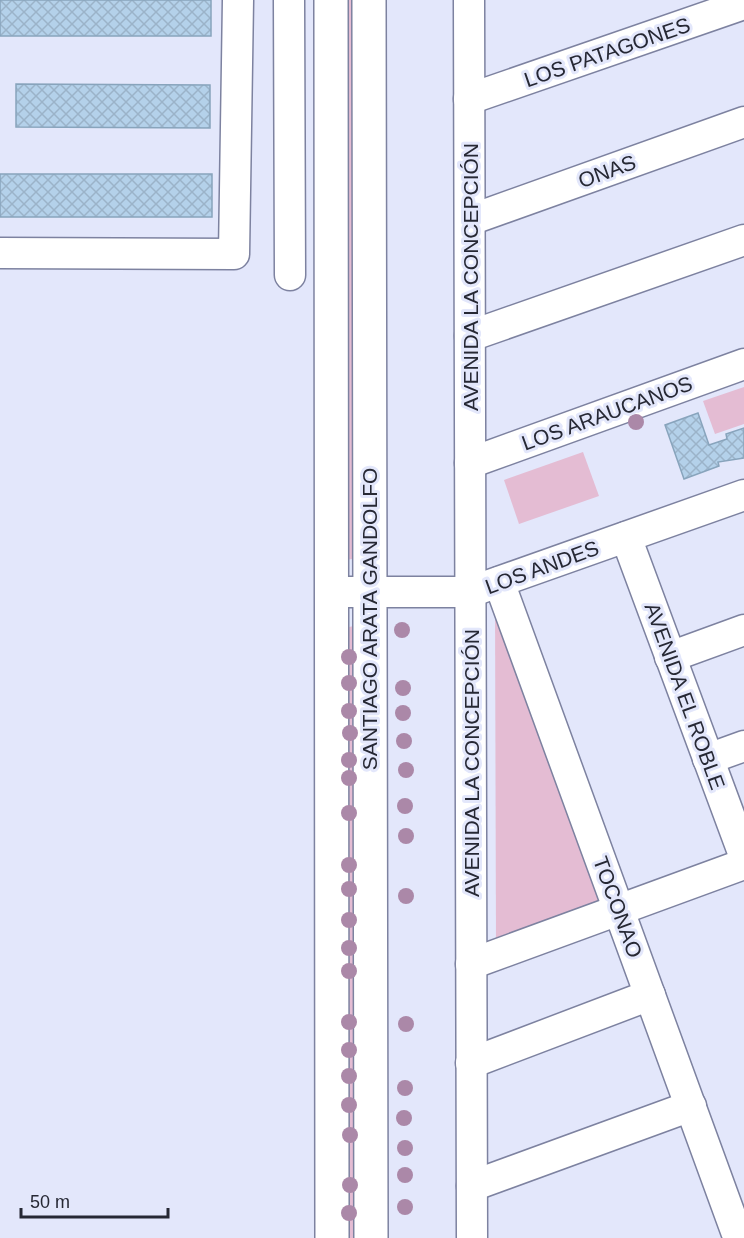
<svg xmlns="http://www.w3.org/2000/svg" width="744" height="1238" font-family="Arial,sans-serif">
<defs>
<pattern id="building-cross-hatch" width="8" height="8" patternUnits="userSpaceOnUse" patternTransform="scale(1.5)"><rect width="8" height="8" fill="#b4d1ea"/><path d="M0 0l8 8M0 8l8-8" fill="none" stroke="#9bb3c9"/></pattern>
</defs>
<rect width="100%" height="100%" fill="#e3e7fb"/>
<g fill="#e4bcd3">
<path d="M340,0H359L357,551L352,559L345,560Z"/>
<path d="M744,387V424L715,434L703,401Z"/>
<path d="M583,452L599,496L519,524L504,480Z"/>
<path d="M495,601L609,909L496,947Z"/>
<path d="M354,626L361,1238H343L344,628Z"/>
</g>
<g fill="url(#building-cross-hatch)" stroke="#88a4bc" stroke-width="1.5">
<rect x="0" y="0" width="211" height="36"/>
<path d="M16,84L210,85V128L16,127Z"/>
<rect x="0" y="174" width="212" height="43"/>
<path d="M698,413L709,445L727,439L726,434L744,428V458L718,462L719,466L684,479L665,425Z"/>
</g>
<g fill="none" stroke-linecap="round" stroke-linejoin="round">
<g stroke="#7d82a0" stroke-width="33">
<g id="minor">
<path d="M289,0L290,275"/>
<path d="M469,0L472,1238"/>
<path d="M469,99L744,4"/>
<path d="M470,220L744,122"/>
<path d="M0,253L234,254L238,0"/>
<path d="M470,336L744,240"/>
<path d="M470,463L744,364"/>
<path d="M626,537L744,855"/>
<path d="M499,582L736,1231"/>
<path d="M331,592H470L744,495"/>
<path d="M670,657L744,630"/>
<path d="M708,759L744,746"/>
<path d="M471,964L744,864"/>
<path d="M471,1063L650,995"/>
<path d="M472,1186L691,1106"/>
</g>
</g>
<g stroke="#7d82a0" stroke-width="36">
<g id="major">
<path d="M331,0L332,1238"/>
<path d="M369,0L371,1238"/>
</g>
</g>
<use href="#minor" stroke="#fff" stroke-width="30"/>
<use href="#major" stroke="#fff" stroke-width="33"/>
</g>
<g fill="#ab88a8">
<circle cx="636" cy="422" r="8"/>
<circle cx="402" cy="630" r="8"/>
<circle cx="349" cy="657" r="8"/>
<circle cx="349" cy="683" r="8"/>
<circle cx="403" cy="688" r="8"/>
<circle cx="349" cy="711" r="8"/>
<circle cx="403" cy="713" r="8"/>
<circle cx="350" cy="733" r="8"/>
<circle cx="404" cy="741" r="8"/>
<circle cx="349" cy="760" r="8"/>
<circle cx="406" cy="770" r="8"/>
<circle cx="349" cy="778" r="8"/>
<circle cx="405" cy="806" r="8"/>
<circle cx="349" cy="813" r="8"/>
<circle cx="406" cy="836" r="8"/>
<circle cx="349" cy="865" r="8"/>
<circle cx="349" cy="889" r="8"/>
<circle cx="406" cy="896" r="8"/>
<circle cx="349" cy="920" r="8"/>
<circle cx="349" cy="948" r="8"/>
<circle cx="349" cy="971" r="8"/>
<circle cx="349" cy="1022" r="8"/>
<circle cx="406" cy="1024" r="8"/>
<circle cx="349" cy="1050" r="8"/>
<circle cx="349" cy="1076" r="8"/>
<circle cx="405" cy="1088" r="8"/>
<circle cx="349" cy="1105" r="8"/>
<circle cx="404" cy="1118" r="8"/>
<circle cx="350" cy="1135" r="8"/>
<circle cx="405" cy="1148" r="8"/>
<circle cx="405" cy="1175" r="8"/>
<circle cx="350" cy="1185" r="8"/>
<circle cx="405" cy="1207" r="8"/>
<circle cx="349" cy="1213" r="8"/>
</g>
<g text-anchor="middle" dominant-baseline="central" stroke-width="6" stroke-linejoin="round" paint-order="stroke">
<g font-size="21" fill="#262834" stroke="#e3e7fb">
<text transform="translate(607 52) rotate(-19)">LOS PATAGONES</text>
<text transform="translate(607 171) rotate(-20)">ONAS</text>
<text transform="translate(470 277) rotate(-90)">AVENIDA LA CONCEPCIÓN</text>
<text transform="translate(607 413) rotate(-20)">LOS ARAUCANOS</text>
<text transform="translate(542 567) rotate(-20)">LOS ANDES</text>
<text transform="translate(369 619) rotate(-90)">SANTIAGO ARATA GANDOLFO</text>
<text transform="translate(685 696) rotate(70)">AVENIDA EL ROBLE</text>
<text transform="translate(471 763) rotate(-90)">AVENIDA LA CONCEPCIÓN</text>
<text transform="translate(618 907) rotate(70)">TOCONAO</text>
</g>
</g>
<path d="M21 1208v9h147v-9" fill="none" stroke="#262834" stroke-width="3"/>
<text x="30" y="1208" font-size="18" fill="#262834" stroke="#e3e7fb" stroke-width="4.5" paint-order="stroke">50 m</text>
</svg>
